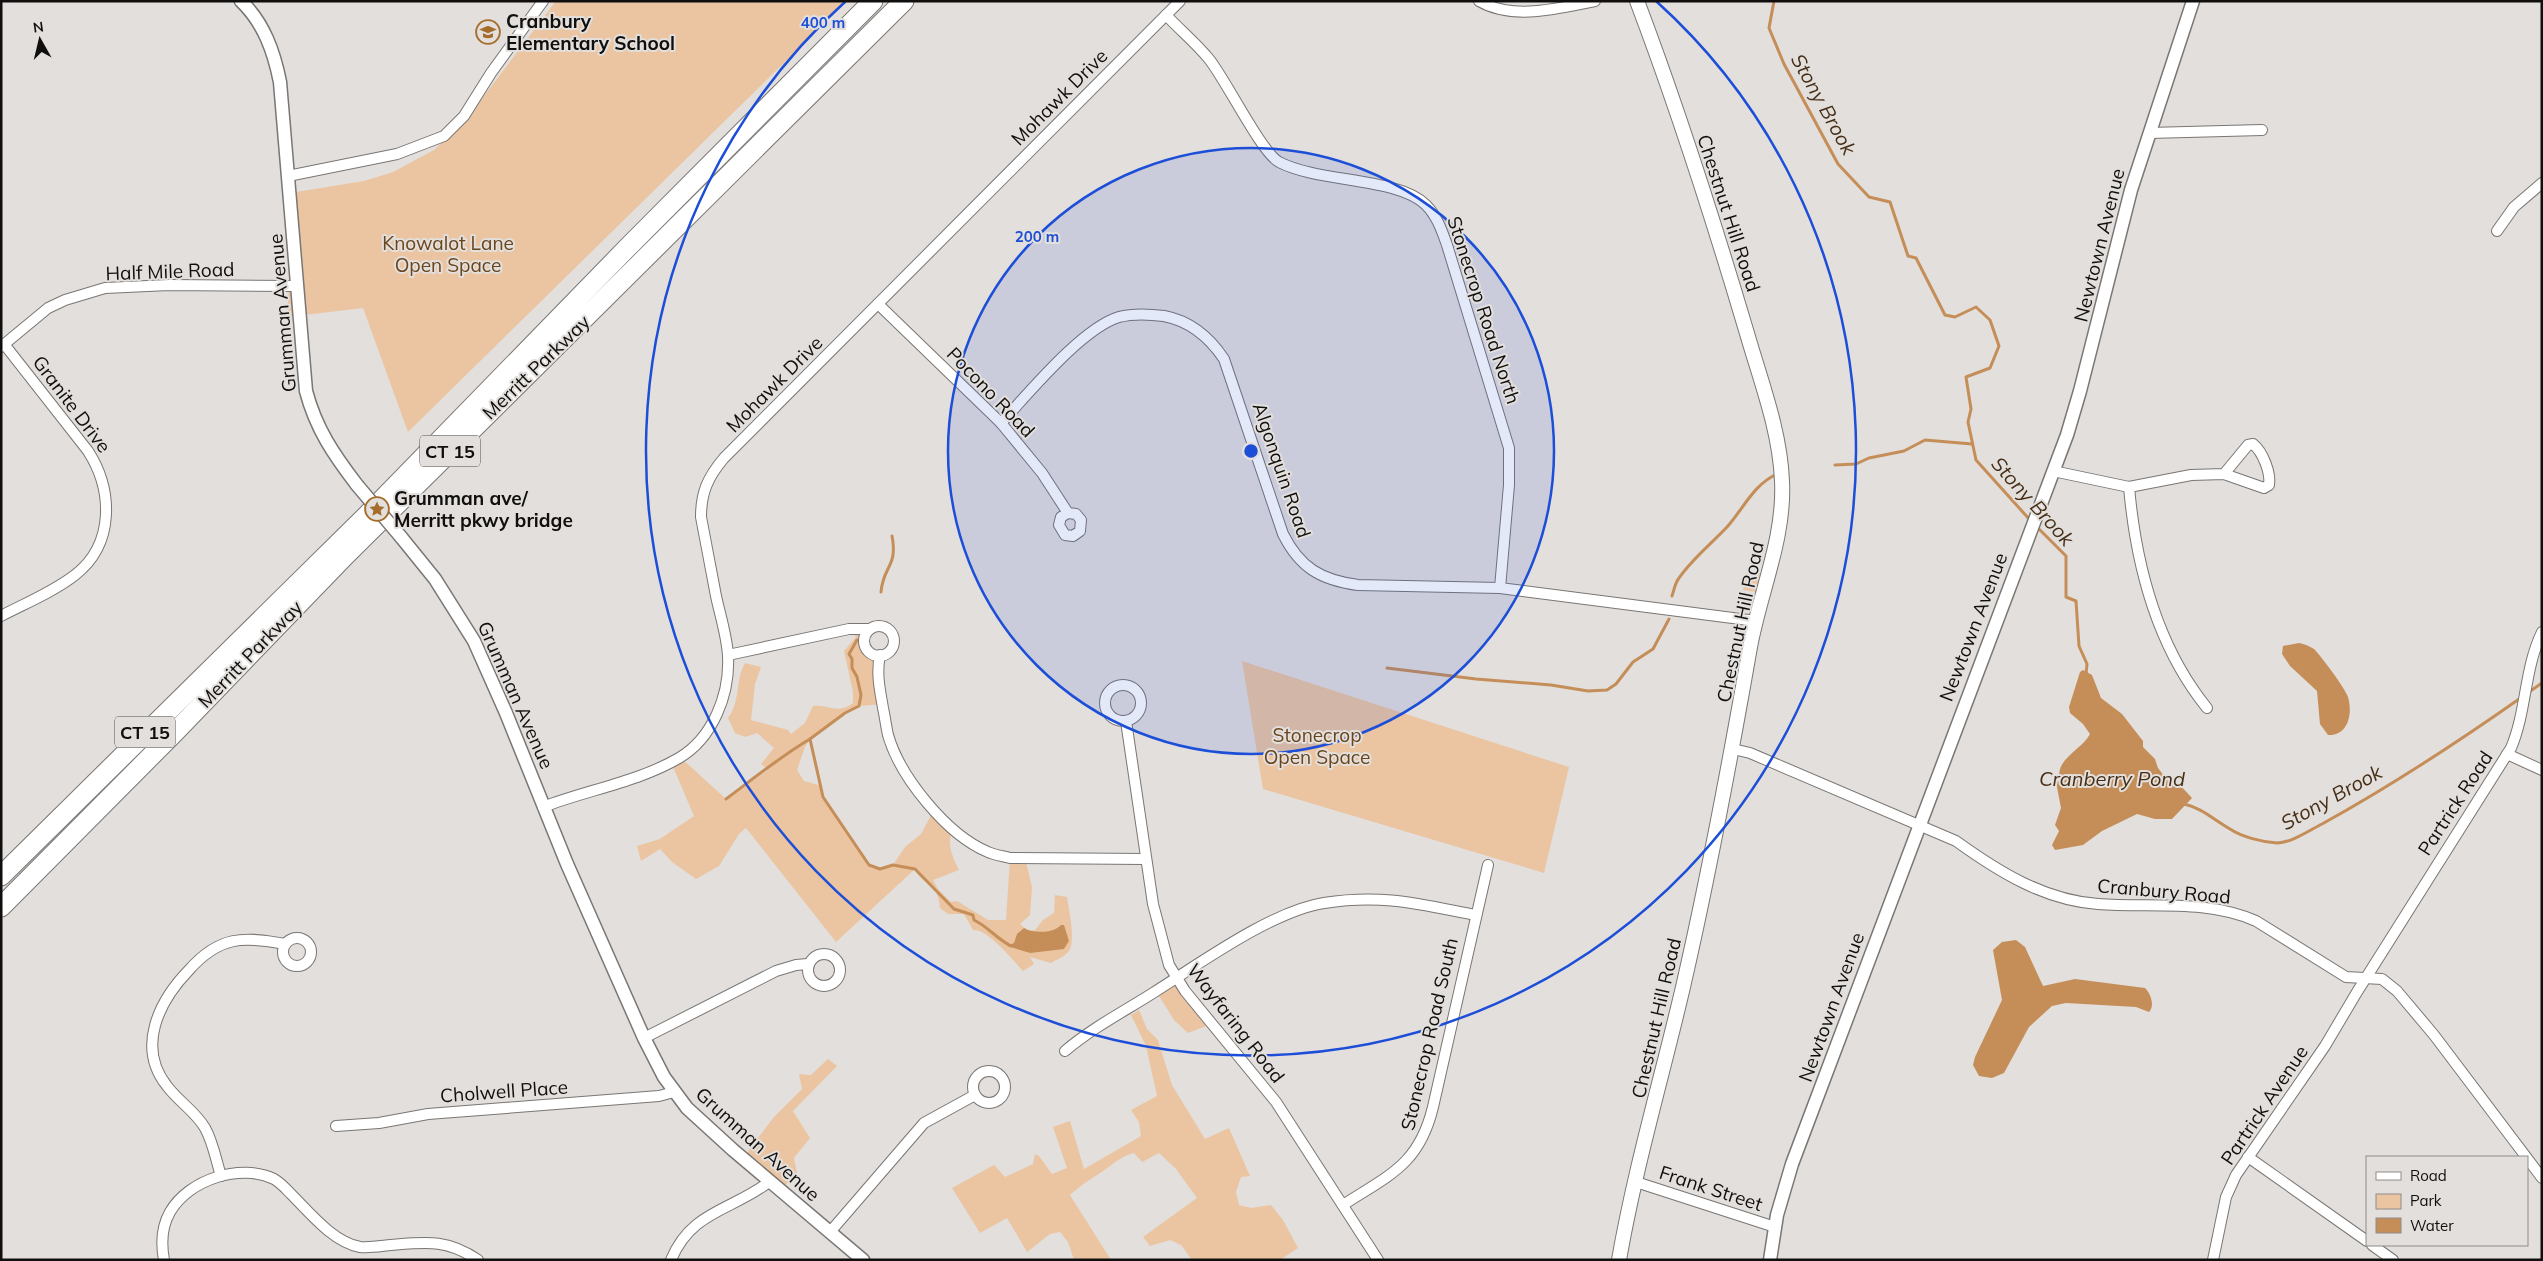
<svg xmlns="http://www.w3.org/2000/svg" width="2543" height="1261" font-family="Mulish,sans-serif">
<rect width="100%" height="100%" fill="#e2dfdc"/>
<g fill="#ebc5a1">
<path d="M556,1H847L408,432L363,308L287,317L291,255L290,193L364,181L393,172L434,150L465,121Z"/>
<path d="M1747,571L1760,573L1756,592L1743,590Z"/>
<path d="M849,629L867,633C862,645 868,654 880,655L883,704L858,706L831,723L810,739L805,747L797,770L804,781L822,786L823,798L860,853L873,868L880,869L893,865L905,847L921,834L934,810L954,829C945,842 953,858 959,870L933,880L938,889L951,902L957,901L988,920H1006L1010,858H1025L1032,887L1030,915L1020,924L1028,931L1035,930L1043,920L1054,913L1055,895L1067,897C1069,910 1075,938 1070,949C1067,956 1057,959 1051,963L1030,957L1034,964L1023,971C1012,959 988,929 973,930L964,914H948L940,908C938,881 924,888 915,869L836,942L746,828L739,834L719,866L696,879L672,862L660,849L641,861L637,846L660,839L694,816L671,762L680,757L726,799L768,770L761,764L774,748L757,733L745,737L735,733L728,718C741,701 735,680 745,663L761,667L755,684L751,720L788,730L791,734L805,723L813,706C829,704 837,715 853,703V692L844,651L856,637Z"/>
<path d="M1242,661L1569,767L1544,873L1263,789Z"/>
<path d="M1175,978L1214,1023L1188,1033L1174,1020L1156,991Z"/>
<path d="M1139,1010L1147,1029L1158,1040L1172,1085L1205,1139L1229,1128L1250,1176L1241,1177L1236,1192L1239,1205L1251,1208L1271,1205L1283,1220L1298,1248L1280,1260H1192L1181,1245L1170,1240L1150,1246L1143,1237L1197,1198L1176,1169L1159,1153L1142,1162L1134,1153C1121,1156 1115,1163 1103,1171C1091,1179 1081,1185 1070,1195L1111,1260H1074L1068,1242L1060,1232L1050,1234L1027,1252L1007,1218L980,1233L952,1188L994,1165L1005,1177L1033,1164L1035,1154L1039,1156L1052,1174L1067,1168L1053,1127L1070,1121L1084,1169L1141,1136L1139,1122L1131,1110L1157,1096L1146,1046L1131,1015Z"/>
<path d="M828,1059L837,1066L793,1111L810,1138L794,1158L797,1173L780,1191L746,1154L774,1117L802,1089L799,1074L811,1075Z"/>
</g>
<g fill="#c58e58">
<path d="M2299,643C2305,644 2309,646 2314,649C2321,656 2345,688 2348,697C2353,714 2348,736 2328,735L2320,724L2317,691L2290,666L2282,654L2283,646Z"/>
<path d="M2083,670L2092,675L2101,698L2122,714L2143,741V747L2155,759L2158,768L2168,781L2178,783L2192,798L2172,819H2155L2137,814L2102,831L2083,845L2055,850L2052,845L2059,831L2055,825L2061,808L2056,782L2060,781C2054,759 2081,751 2090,734L2083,724L2070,713L2069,707L2080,672Z"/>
<path d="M1061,925H1064L1069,941L1064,949L1030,953L1007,946L1014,943L1017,934L1024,928C1034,934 1054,933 1061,925Z"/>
<path d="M2016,940L2025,947L2043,986L2075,979L2145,988C2151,994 2155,1006 2149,1012L2136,1007L2066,1003L2052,1006L2029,1027L2004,1073L1992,1078L1979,1076L1973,1065L1975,1057L2002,1000L1993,950L2002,942Z"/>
</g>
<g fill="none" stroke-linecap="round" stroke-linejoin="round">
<g stroke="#c58e58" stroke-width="3">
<path d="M1774,1L1769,28L1784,64L1838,164L1869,197L1890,202L1908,256L1916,258L1945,315L1955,317L1976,307L1990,320L1999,346L1990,368L1966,377L1971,409L1968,422L1976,460L2030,520"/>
<path d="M1835,465L1856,464L1869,458L1904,451L1925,440L1972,444"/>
<path d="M2036,526L2066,556V597L2076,601L2079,646L2087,664L2086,674"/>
<path d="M881,592C883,566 898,567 892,536"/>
<path d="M1672,596C1674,590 1675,583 1679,578C1692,559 1711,544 1727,527C1744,508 1753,485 1777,474"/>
<path d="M857,640L849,654L852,659V668L857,677L861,695L859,706L845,713L810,739L823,797L869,865L880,869L893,865L915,869L954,909L973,915L974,920C987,926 997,939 1011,946"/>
<path d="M1387,668L1476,679L1551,685L1588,691L1607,690L1616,684L1633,662L1653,649L1669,619"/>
<path d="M2529,692L2542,683"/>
<path d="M726,799C753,779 781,756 810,739"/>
<path d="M2184,804C2202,808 2214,820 2230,829C2242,837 2262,842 2277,843C2291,843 2310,830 2322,824C2391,786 2458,742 2522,697"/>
</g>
<g stroke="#797673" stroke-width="12">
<g id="minor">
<path d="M1479,1C1513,21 1559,8 1595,1"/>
<path d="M1166,15C1180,30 1196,43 1209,59C1226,80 1261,152 1279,162C1319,183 1398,177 1426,205C1437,216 1442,231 1447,245L1509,448V485L1500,588"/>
<path d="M2149,133L2262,130"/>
<path d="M288,176L397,154L444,136L464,116L491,73L543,1"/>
<path d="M2497,231L2514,207L2542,183"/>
<path d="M878,304L1001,423L1042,473L1068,513L1076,514L1081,520L1080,531L1073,536L1065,535L1059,525L1061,517L1068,513"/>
<path d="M1,347L48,308L65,300L105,288L169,285L296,286"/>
<path d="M1001,423C1028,394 1082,328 1119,317C1134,313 1149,314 1164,316C1190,321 1210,338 1224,359L1283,534C1300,568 1321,580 1358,585L1500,588L1756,621"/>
<path d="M2053,471L2129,487L2191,475L2224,474L2248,445L2253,444C2263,452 2271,473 2269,485L2264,488L2224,474"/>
<path d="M2129,487C2136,566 2156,645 2207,708"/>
<path d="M1,616C26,603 53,592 75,575C115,544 113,490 88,451L4,344"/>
<circle cx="879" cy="641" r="15"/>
<path d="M728,655L849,629H870"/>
<path d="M880,655C876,674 880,690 883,708C885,717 886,726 888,735C900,777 947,835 988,852C994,855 1003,856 1010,858L1146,859"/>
<circle cx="1123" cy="703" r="18"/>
<path d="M1126,721L1153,904L1169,965L1185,991L1276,1102L1378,1260"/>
<path d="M1733,749L1750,753L1956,841C1999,872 2044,900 2098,904C2150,908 2207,899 2256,921L2346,977L2382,979L2397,991L2434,1035L2542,1178"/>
<path d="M2507,754L2542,770"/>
<path d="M543,807C587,790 638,782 679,758C713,738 730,694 728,656C727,636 720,615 716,596C711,570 706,543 701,517C701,492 708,477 724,458L1180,1"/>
<circle cx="297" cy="952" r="14"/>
<circle cx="824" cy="970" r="16"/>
<path d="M644,1038L776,971L796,965L808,964"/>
<path d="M1065,1051C1092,1028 1123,1012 1153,993C1199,964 1272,911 1324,903C1383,894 1418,904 1475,915"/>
<circle cx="989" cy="1087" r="16"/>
<path d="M336,1126L379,1123L428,1114L659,1096L674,1092"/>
<path d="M2248,1157L2367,1241"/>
<path d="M221,1176C216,1160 213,1142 205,1128C196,1112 178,1101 167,1086C136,1047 159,1001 189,970C219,936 243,936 285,944"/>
<path d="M1636,1182L1775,1227"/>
<path d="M1343,1205C1389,1175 1419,1165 1433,1107L1488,865"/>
<path d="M830,1232L924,1123L975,1095"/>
<path d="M2372,1245L2393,1260"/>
<path d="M164,1260C161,1244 162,1226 170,1212C189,1179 241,1163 274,1179C281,1183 286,1189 291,1194C310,1213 333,1242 360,1247C370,1248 381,1246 391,1245C427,1242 447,1239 478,1260"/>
<path d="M671,1260C691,1211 731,1211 769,1182"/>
<path d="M2213,1260L2226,1197L2236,1175L2325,1046L2357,992L2511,748C2527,710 2524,669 2542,632"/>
</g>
</g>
<g stroke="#797673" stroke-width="15">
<g id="tertiary">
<path d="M241,1C264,23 274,52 280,82L306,391C316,429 334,455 357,485"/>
<path d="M401,537L435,579L474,641L506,713L567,864L644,1038L664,1077L687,1108L733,1150L863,1260"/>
<path d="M1770,1260L1777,1215L1792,1164L2067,435L2080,391L2131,190L2193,1"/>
</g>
</g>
<g stroke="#797673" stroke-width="16">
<path id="secondary" d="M1619,1260C1635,1168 1662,1077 1683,987C1709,874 1730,761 1750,647C1760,592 1785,538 1782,481C1780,430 1760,379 1746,330C1713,219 1678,109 1637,1"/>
</g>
<g stroke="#797673" stroke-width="21">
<g id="motorway">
<path d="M1,876L366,516L631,244L873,1"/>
<path d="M1,907L174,733L344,557L904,1"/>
</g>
</g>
<use href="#minor" stroke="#fff" stroke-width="10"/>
<use href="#tertiary" stroke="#fff" stroke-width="12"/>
<use href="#secondary" stroke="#fff" stroke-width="14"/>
<use href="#motorway" stroke="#fff" stroke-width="19"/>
<g stroke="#797673" stroke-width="15" stroke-linecap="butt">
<path id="tertiary-bridge" d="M357,485L401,537"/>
</g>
<use href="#tertiary-bridge" stroke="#fff" stroke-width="12"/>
</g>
<circle cx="1251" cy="451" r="303" fill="#1d4ed8" fill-opacity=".12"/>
<g fill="none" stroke="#1d4ed8" stroke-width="2.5">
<circle cx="1251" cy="451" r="303"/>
<path d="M1656 1A605 605 0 1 1 846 1"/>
</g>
<defs>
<g id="school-ring" transform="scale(1.25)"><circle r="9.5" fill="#e2dfdc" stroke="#a66c2b" stroke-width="1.5"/><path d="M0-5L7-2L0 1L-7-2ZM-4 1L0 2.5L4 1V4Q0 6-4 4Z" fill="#a66c2b"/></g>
<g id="sight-ring" transform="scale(1.25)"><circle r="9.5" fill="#e2dfdc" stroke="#a66c2b" stroke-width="1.5"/><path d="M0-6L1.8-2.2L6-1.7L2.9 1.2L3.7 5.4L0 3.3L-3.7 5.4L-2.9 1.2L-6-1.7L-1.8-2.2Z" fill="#a66c2b"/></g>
</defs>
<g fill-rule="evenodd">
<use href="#school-ring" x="488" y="32"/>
<use href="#sight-ring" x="377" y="509"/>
</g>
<g text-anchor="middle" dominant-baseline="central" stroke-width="4" stroke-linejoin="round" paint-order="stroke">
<g fill="#e2dfdc" stroke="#504d4c" stroke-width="1">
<rect x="420" y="435.5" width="60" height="31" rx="4"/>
<rect x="115" y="716.5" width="60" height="31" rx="4"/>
</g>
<g font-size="18" font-weight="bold" fill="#110f0e">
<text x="450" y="451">CT 15</text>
<text x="145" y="732">CT 15</text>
</g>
<g font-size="19" font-weight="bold" fill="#110f0e" stroke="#e2dfdc" text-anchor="start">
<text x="506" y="21">Cranbury<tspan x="506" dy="22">Elementary School</tspan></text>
<text x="394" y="498">Grumman ave/<tspan x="394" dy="22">Merritt pkwy bridge</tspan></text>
</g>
<g font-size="19" fill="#110f0e" stroke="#e2dfdc">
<text transform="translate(1059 97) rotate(-45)">Mohawk Drive</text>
<text transform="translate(1729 213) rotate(72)">Chestnut Hill Road</text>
<text transform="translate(2099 245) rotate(-76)">Newtown Avenue</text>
<text transform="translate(170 271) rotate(-2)">Half Mile Road</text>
<text transform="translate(1484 310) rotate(72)">Stonecrop Road North</text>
<text transform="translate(282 313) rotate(-95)">Grumman Avenue</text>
<text transform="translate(536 367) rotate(-44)">Merritt Parkway</text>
<text transform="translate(774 384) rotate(-45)">Mohawk Drive</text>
<text transform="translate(991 392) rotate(46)">Pocono Road</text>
<text transform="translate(72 404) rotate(53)">Granite Drive</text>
<text transform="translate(1282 470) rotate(71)">Algonquin Road</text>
<text transform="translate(1740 622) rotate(-78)">Chestnut Hill Road</text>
<text transform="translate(1973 627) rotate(-69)">Newtown Avenue</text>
<text transform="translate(250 654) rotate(-46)">Merritt Parkway</text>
<text transform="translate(516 695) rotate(66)">Grumman Avenue</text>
<text transform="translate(2455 803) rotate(-57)">Partrick Road</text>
<text transform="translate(2164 891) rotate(5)">Cranbury Road</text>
<text transform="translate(1831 1007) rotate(-70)">Newtown Avenue</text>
<text transform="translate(1656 1018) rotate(-77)">Chestnut Hill Road</text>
<text transform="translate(1236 1023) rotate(52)">Wayfaring Road</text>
<text transform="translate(1429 1034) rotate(-77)">Stonecrop Road South</text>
<text transform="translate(504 1091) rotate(-4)">Cholwell Place</text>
<text transform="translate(2264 1105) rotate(-56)">Partrick Avenue</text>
<text transform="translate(758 1144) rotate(42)">Grumman Avenue</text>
<text transform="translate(1711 1188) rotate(18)">Frank Street</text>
</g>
<g font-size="19" fill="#6a441b" stroke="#e2dfdc">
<text x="448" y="243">Knowalot Lane<tspan x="448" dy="22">Open Space</tspan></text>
<text x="1317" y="735">Stonecrop<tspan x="1317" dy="22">Open Space</tspan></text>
</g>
<g font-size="20" font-style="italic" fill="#462e16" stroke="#e2dfdc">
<text transform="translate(1824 104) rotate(61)">Stony Brook</text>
<text transform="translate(2033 501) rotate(48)">Stony Brook</text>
<text x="2112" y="778">Cranberry Pond</text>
<text transform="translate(2331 797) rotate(-29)">Stony Brook</text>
</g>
</g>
<circle cx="1251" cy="451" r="8" fill="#1d4ed8" stroke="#e2dfdc" stroke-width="2.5"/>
<g font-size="15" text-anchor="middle" font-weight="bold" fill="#1d4ed8" stroke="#e2dfdc" stroke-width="4" stroke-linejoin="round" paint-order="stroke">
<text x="823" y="28">400 m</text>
<text x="1037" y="242">200 m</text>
</g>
<rect width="2543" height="1261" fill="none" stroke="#110f0e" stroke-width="5"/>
<rect x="2366" y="1156" width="162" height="90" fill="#e2dfdc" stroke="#8e8c8a"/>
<rect x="2376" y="1172" width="25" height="8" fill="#ffffff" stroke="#8e8c8a"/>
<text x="2410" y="1181" font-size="15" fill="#110f0e">Road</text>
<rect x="2376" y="1194" width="25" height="15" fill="#ebc5a1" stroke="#8e8c8a"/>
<text x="2410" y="1206" font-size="15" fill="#110f0e">Park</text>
<rect x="2376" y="1218" width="25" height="15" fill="#c58e58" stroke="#8e8c8a"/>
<text x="2410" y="1231" font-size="15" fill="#110f0e">Water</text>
<g transform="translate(40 40) rotate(352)" stroke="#e2dfdc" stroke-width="4" paint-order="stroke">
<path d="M0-4L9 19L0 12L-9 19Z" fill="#110f0e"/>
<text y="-8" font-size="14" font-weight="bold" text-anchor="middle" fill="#110f0e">N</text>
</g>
</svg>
